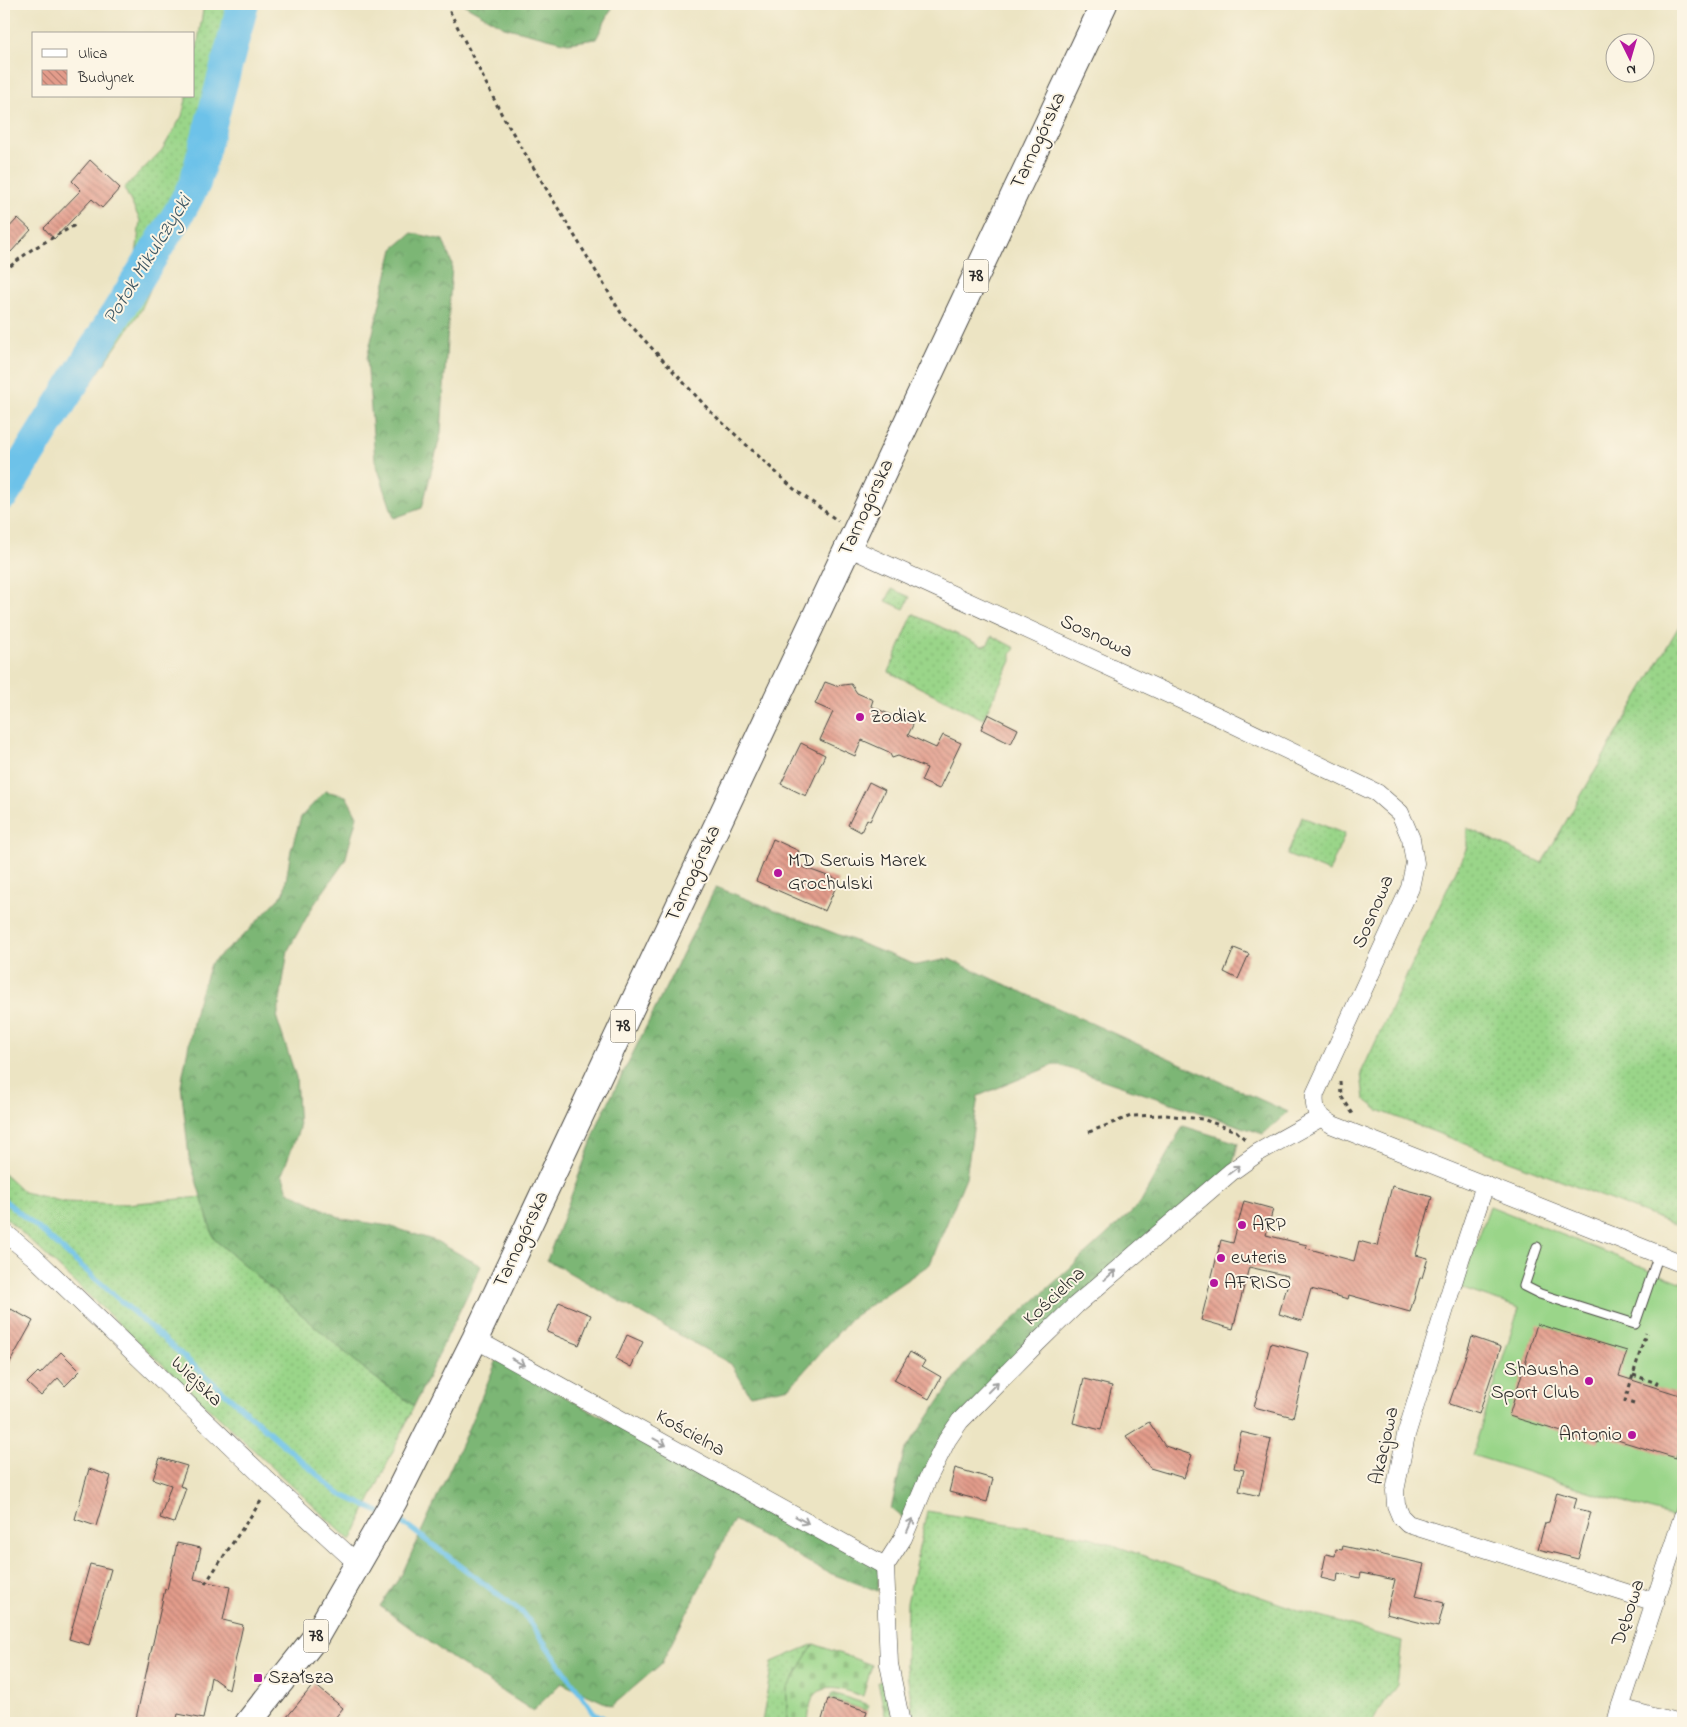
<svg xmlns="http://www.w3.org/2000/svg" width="1687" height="1727" font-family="'Indie Flower',sans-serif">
<defs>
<pattern id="grass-dots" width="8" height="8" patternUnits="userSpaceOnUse" patternTransform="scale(1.25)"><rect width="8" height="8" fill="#9ad589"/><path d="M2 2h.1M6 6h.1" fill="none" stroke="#85b776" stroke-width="1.8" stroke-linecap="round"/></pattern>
<pattern id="forest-crowns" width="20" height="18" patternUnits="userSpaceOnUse" patternTransform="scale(1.25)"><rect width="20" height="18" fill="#7bb675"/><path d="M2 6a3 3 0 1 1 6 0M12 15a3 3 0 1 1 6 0" fill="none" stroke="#659460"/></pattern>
<pattern id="cemetery-stones" width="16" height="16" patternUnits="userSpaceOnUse" patternTransform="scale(1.25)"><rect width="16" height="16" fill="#9ad589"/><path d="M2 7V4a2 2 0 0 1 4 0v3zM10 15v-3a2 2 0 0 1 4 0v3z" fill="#85b776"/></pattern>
<pattern id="building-back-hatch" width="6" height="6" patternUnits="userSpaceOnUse" patternTransform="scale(1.25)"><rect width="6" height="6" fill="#e39c8b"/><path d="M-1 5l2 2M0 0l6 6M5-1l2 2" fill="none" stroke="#b87f72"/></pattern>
</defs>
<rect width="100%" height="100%" fill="#fcf5e5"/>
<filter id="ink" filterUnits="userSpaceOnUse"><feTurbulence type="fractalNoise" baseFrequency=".02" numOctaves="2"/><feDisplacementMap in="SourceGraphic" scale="10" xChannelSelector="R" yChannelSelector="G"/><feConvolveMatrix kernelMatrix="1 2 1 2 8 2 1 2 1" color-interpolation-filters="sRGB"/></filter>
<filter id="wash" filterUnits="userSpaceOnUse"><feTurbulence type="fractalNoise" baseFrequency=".0096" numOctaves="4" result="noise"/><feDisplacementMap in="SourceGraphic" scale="20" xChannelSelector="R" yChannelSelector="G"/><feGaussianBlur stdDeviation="1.12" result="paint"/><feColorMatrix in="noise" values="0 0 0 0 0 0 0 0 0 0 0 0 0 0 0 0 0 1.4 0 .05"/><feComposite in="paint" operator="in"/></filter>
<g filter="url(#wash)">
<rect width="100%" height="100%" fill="#ece4c3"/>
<g fill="url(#grass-dots)" stroke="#62805a">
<path d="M204,4H255L230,86L216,163L193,218L167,250L141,310L62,426L4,514V470L135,266L140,220L124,188L162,150L182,116L187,96H194V66Z"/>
<path d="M892,589L910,597L904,609L886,601Z"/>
<path d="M913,614L982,646L988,644L992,636L1015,648L1011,654V661L983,719L889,672Z"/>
<path d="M1683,619V1228L1378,1110L1364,1099L1361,1073L1467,847V828L1542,863Z"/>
<path d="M1302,817L1345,834L1329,872L1287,855Z"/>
<path d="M4,1173L24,1192L64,1202L126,1204L202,1197L214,1239L369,1373L414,1406L351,1541L4,1216Z"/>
<path d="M927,1511L1090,1537L1304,1612L1402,1641L1397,1685L1378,1712L1372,1723H914L906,1665L907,1603Z"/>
<path d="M814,1644L787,1689V1723H762L772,1662Z"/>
</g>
<g fill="url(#forest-crowns)" stroke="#537050">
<path d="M463,4H614L596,39L568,43L504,27Z"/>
<path d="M412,233L443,240L452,264L441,433L422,508L394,518L375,460L367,358L393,249Z"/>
<path d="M325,791L346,796L357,816L345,861L313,906L288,950L277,1019L296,1077L299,1129L282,1174L288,1191L343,1219L389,1226L436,1241L481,1266L414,1406L369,1373L214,1239L189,1157L181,1085L196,1007L210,964L246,933L284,893L291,850L301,817Z"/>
<path d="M716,887L916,965L949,959L1288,1112L1263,1134L1056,1064L978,1096L966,1177L930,1264L851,1318L790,1387L750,1395L731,1364L547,1260L600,1119Z"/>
<path d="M1183,1126L1238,1143L1231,1172L960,1421L910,1524L891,1509L904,1452L964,1365L1139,1205Z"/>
<path d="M497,1360L879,1567L878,1591L824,1571L734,1520L661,1664L612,1706L561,1683L533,1711L453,1659L380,1606L402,1574L462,1443Z"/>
</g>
<g fill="url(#cemetery-stones)" stroke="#62805a">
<path d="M814,1644L872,1665L863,1696C847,1692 822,1679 812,1700C809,1706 809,1716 808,1723H787V1689Z"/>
<path d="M885,1680L894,1723H887L878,1682Z"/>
<path d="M832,1693L869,1705L867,1711L830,1699Z"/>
</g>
<path fill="#9ad589" stroke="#62805a" d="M1490,1206L1683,1283V1482L1672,1517L1472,1455L1519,1308L1460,1288Z"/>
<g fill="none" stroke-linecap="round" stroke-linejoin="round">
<g stroke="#6dc2e9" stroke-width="5.5">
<path d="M4,1200L45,1234L338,1493L379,1512"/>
<path d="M392,1518L409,1527L524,1614L594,1713L598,1723"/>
<path d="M594,1713L612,1723"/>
</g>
<path stroke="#6dc2e9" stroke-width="32" d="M4,494L179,213L195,183L243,4"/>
</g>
<g id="blocks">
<g fill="url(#building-back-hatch)">
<path d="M90,160L120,188L102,208L92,199L54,239L44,228L81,190L72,181Z"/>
<path d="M18,218L31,230L11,252L4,245V233Z"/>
<path d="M825,682L836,686L851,684L857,693L873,700L871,706L895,717L904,714L909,716L913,725L908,735L936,748L943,735L961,743L939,789L921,781L927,768L898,756L892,758L889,752L862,740L855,756L820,740L833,712L815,704Z"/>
<path d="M988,714L1018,729L1011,744L981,729Z"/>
<path d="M801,743L825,755L806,796L781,784Z"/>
<path d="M869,782L885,790L870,821L867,819L861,832L848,825Z"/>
<path d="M773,839L799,851L794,864L839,880L825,911L756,881Z"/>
<path d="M1234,948L1249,954L1238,979L1224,972Z"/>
<path d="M1392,1186L1432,1197L1416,1255L1428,1258L1422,1278H1420L1410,1312L1349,1295L1348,1299L1311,1289L1302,1321L1279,1314L1288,1283H1286L1288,1276L1249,1267L1233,1329L1201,1320L1221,1240L1233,1243L1244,1201L1273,1209L1266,1235L1307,1245L1306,1248L1354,1261L1359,1241L1377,1246Z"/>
<path d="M559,1302L591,1315L579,1345L547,1332Z"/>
<path d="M11,1309L33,1321L4,1373V1322Z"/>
<path d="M1537,1324L1627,1351L1619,1376L1683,1396V1434L1676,1458L1601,1435L1598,1443L1509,1416Z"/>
<path d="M627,1335L643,1342L631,1367L616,1359Z"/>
<path d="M1472,1337L1501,1347L1479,1414L1449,1404Z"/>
<path d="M1271,1343L1309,1353L1293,1417L1254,1407Z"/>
<path d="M61,1352L80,1371L65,1386L58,1378L41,1396L27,1383L38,1372L40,1374Z"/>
<path d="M910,1352L925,1361L922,1366L941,1377L929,1399L894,1380Z"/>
<path d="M1084,1379L1112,1386L1101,1430L1073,1423Z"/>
<path d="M1149,1422L1165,1446L1192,1455L1184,1478L1150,1468L1126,1436Z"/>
<path d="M1241,1432L1271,1439L1259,1496L1239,1491L1244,1470L1234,1468Z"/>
<path d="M160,1458L187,1466L180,1486L186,1488L174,1523L160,1518L171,1485L153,1479Z"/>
<path d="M955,1468L993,1479L987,1502L949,1492Z"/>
<path d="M89,1469L111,1476L96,1526L75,1519Z"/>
<path d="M1557,1492L1577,1498L1574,1508L1591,1512L1578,1559L1538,1549L1545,1523L1549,1522Z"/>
<path d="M177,1543L201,1548L194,1579L230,1587L223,1620L243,1625L229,1690L211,1677L203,1719L178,1714L176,1723H135L165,1589L167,1590Z"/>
<path d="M1343,1546L1424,1564L1416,1596L1444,1603L1438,1627L1386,1614L1395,1580L1361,1573L1360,1578L1338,1573L1337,1582L1321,1578L1326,1554L1335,1556L1336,1549L1342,1550Z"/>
<path d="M90,1564L111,1569L89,1645L69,1639Z"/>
<path d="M314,1684L343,1708L331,1723H282Z"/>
<path d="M828,1699L867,1711L864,1723H821Z"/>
</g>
</g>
</g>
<g filter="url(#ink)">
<use href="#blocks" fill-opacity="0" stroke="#484742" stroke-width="1"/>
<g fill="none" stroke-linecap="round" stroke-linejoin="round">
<g stroke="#484742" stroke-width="11">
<path id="lane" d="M1537,1247L1524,1286L1540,1294L1635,1324L1659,1254"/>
</g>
<g stroke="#484742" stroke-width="19">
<g id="street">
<path d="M848,547L1221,718L1377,793L1400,813L1411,839L1415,863L1410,888L1315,1094C1313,1111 1318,1116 1333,1125L1683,1264"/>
<path d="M1485,1185L1460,1260L1406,1435L1395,1491L1396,1505L1401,1517L1408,1524L1655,1602"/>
<path d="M4,1232L34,1257L272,1485L358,1564"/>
<path d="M475,1339L885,1566"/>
<path d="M1620,1708L1675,1723"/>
<path d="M901,1723L889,1664L885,1566L903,1538L928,1478L947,1440L960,1421L1037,1343L1076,1305L1231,1172L1259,1152L1320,1118"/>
<path d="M1616,1723L1620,1708L1683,1516"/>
</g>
</g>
<g stroke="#484742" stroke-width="28">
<path id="primary" d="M248,1723L315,1638L394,1501L475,1339L1104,4"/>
</g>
<g stroke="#484742" stroke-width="3" stroke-dasharray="4 4" stroke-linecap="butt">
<path d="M446,4L502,115L624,318L711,412L794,489L838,521"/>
<path d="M4,271L31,250L75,225"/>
<path d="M1340,1081L1341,1095L1353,1114"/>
<path d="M1089,1132L1131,1116L1165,1115L1202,1119L1236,1131L1247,1141"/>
<path d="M1633,1375L1657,1383L1655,1387"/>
<path d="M1634,1404L1625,1401L1646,1333"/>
<path d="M205,1584L263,1498"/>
</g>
<use href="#lane" stroke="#fff" stroke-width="9"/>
<use href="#street" stroke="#fff" stroke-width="18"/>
<use href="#primary" stroke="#fff" stroke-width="26"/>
</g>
<defs><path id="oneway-shaft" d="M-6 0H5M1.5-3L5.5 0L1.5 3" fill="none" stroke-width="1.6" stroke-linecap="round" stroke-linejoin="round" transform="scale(1.25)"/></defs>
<g stroke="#a0a0a0">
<use href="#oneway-shaft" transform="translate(1234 1170) rotate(-37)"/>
<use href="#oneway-shaft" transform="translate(1110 1275) rotate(-41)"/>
<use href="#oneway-shaft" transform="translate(518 1362) rotate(29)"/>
<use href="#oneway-shaft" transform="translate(993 1387) rotate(-46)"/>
<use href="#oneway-shaft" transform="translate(660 1442) rotate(29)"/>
<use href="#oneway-shaft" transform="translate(802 1520) rotate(29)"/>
<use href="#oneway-shaft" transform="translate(910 1525) rotate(-67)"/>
</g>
</g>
<g fill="#b5179e" stroke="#fcf5e5" stroke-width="2">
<circle cx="860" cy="717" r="5"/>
<circle cx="778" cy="873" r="5"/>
<circle cx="1242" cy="1225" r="5"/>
<circle cx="1221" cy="1258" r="5"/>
<circle cx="1214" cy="1283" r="5"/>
<circle cx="1589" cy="1381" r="5"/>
<circle cx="1632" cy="1435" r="5"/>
<rect x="253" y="1673" width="10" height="10" rx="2.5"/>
</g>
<g text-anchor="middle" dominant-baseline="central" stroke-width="4" stroke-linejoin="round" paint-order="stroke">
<g fill="#fcf5e5" stroke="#6a6863" stroke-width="1">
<rect x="963.5" y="259.5" width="25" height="33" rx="4"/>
<rect x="610.5" y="1009.5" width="25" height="33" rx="4"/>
<rect x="303.5" y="1619.5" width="25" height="33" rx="4"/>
</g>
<g font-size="19" font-weight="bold" fill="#2b2b2b">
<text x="976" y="276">78</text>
<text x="623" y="1026">78</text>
<text x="316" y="1636">78</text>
</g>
<g font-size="20" fill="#2b2b2b" stroke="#fcf5e5">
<text transform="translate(1039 141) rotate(-65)">Tarnogórska</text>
<text transform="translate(867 508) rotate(-65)">Tarnogórska</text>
<text transform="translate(1096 637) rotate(25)">Sosnowa</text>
<text transform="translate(694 874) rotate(-65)">Tarnogórska</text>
<text transform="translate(1374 912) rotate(-67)">Sosnowa</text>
<text transform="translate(522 1240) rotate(-65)">Tarnogórska</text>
<text transform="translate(1055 1297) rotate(-43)">Kościelna</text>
<text transform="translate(196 1382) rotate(44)">Wiejska</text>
<text transform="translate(690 1434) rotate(29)">Kościelna</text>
<text transform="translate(1385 1446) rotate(-78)">Akacjowa</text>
<text transform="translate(1629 1613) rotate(-72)">Dębowa</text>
</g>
<g font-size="20" fill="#2b2b2b" stroke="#fcf5e5" text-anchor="start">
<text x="870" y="717">Zodiak</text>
<text x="788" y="861">MD Serwis Marek<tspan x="788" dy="23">Grochulski</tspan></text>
<text x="1252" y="1225">ARP</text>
<text x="1231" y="1258">euteris</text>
<text x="1224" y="1283">AFRISO</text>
<text x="1579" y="1370" text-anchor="end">Shausha<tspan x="1579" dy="23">Sport Club</tspan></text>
<text x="1622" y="1435" text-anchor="end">Antonio</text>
<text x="268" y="1678">Szałsza</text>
</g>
<g font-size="21" font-style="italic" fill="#3f5864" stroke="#fcf5e5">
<text transform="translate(148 260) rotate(-58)">Potok Mikulczycki</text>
</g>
</g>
<rect width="1687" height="1727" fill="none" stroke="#fcf5e5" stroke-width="20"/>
<rect x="32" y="32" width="162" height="65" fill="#fcf5e5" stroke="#a8a49b"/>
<rect x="42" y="49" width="25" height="8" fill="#ffffff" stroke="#a8a49b"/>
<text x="78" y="58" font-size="15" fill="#2b2b2b">Ulica</text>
<rect x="42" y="70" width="25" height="15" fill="url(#building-back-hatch)" stroke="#a8a49b"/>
<text x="78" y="82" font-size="15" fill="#2b2b2b">Budynek</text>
<g transform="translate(1630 58) rotate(175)"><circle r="24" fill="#fcf5e5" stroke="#a8a49b"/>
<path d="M0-4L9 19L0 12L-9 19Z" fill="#b5179e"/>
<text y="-8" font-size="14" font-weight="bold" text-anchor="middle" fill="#2b2b2b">N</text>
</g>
</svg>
